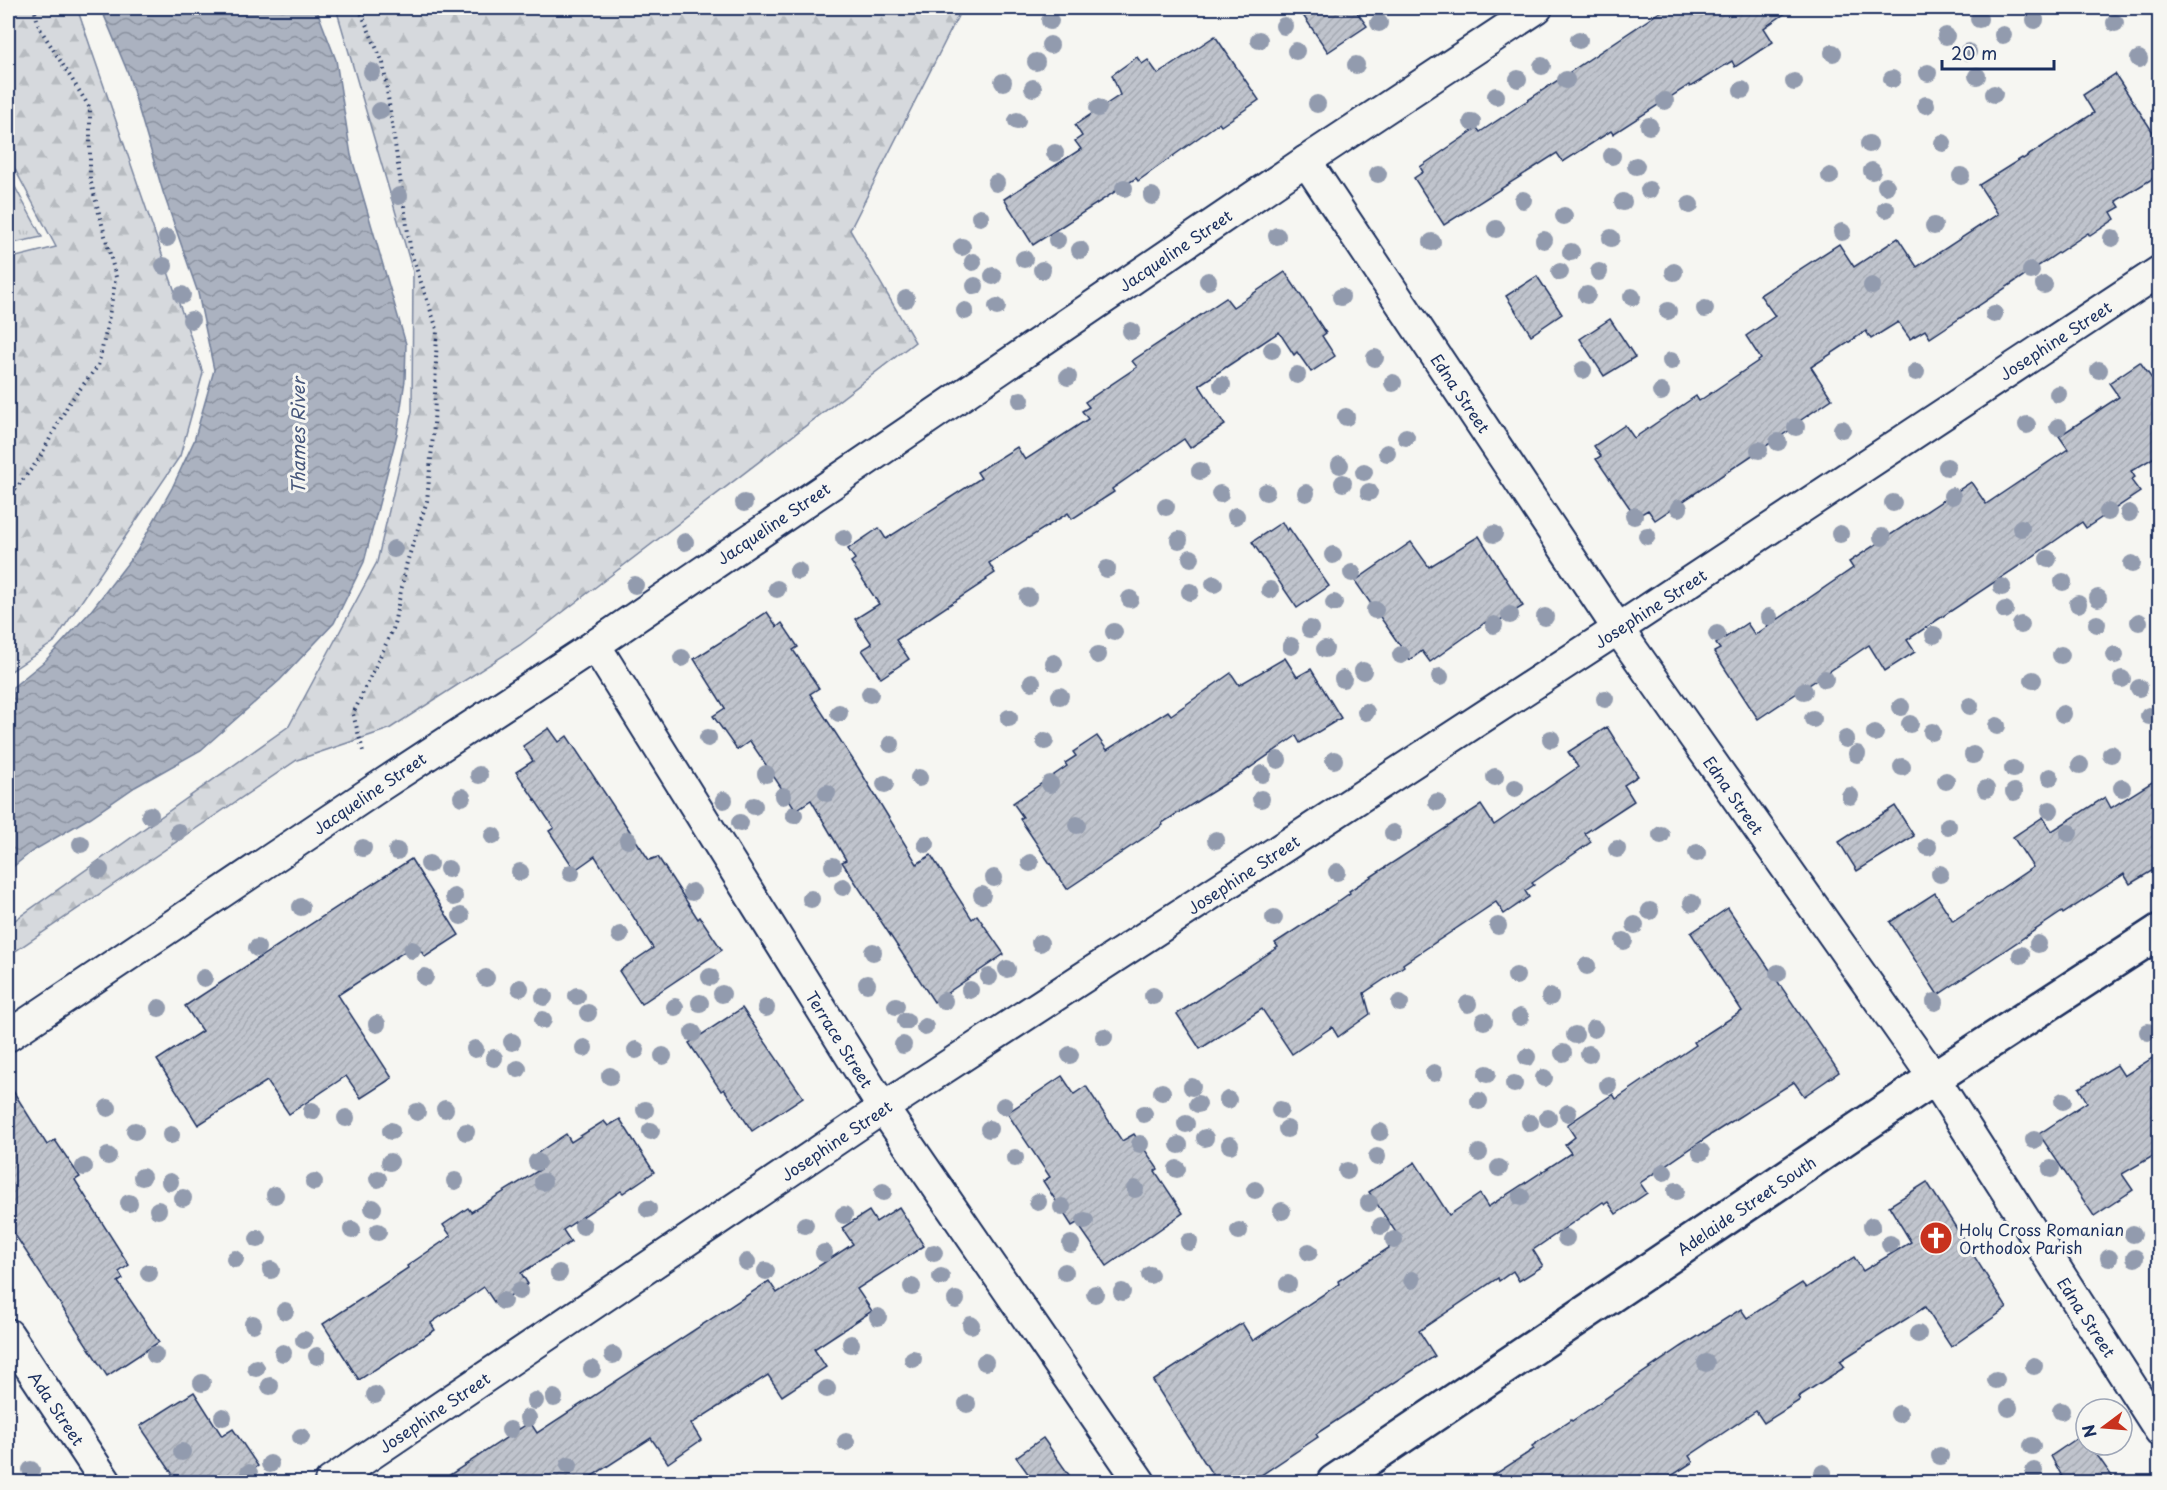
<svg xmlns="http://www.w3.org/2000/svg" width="2167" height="1490" font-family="'Playpen Sans',sans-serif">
<defs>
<pattern id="grass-tufts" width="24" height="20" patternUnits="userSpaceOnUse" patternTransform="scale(1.5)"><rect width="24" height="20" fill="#d6d9dd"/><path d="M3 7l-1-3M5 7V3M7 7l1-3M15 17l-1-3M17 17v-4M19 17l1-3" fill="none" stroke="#b7bbc0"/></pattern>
<pattern id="forest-firs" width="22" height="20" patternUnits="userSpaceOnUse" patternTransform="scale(1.5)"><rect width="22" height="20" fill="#d6d9dd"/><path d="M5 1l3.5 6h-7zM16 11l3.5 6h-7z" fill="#b7bbc0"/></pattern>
<pattern id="water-waves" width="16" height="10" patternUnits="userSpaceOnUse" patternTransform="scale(1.5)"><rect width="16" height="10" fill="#abb2c0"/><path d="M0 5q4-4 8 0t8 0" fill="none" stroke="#8a919f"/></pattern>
<pattern id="building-hatch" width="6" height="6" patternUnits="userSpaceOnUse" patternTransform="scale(1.5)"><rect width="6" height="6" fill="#c0c4cd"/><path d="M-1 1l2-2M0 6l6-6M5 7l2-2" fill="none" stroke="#a4a9b2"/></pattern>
</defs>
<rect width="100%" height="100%" fill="#f6f6f2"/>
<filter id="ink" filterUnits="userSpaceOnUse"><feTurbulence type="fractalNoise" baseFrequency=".0167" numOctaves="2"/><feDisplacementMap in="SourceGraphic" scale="12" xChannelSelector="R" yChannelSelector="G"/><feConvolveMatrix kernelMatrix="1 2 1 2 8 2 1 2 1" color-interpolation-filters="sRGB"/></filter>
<g filter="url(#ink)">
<path fill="url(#grass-tufts)" stroke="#78849e" stroke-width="1.5" d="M8,174L42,237L8,244Z"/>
<g fill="url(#forest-firs)" stroke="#78849e" stroke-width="1.5">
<path d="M8,8H77L203,373L180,456L54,642L8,673V259L56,247L8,156Z"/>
<path d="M336,8H962L850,230L915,342L520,645L389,729L297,760L8,956V925L289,726L377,562L412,412L413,272Z"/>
</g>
<path fill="url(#water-waves)" stroke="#717e99" stroke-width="1.5" d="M101,8H316L336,60L351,155L406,344L405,380L397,434L364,562L334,623L280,680L201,750L135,787L91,817L31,852L8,871V691L46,660L90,612L137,551L172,488L194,441L214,370L198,293L163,192L128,73Z"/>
<g fill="url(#building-hatch)" stroke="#1b2f5e" stroke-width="1.5">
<path d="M1298,8H1354L1367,26L1328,52Z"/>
<path d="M1666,8H1793L1764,28L1773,42L1735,67L1732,61L1690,87L1689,85L1613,134L1611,131L1563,162L1557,153L1444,225L1414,178L1423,172L1420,167L1477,128L1480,132Z"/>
<path d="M1215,36L1259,100L1221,126L1219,123L1138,181L1136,178L1033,245L1004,199L1081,149L1075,141L1082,136L1075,125L1120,95L1112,75L1137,57L1142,64L1148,60L1158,74Z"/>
<path d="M2115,74L2160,143V174L2116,201L2120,207L2111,212L2115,219L2090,236L2088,233L1930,338L1925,330L1910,339L1898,322L1871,339L1866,331L1811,367L1832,399L1795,424L1796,426L1655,520L1648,510L1636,517L1596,459L1601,456L1594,446L1625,425L1634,438L1696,396L1699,401L1761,359L1746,336L1775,316L1760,295L1839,244L1854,267L1898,238L1917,267L1998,214L1979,185L2022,158L2023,159L2094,113L2083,95Z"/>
<path d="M1285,272L1326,333L1322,336L1335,356L1311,372L1297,352L1294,355L1279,332L1199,385L1225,425L1190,448L1184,439L1112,489L1114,492L1072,519L1068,513L989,563L995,573L986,579L987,580L896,640L909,659L881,678L862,650L872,644L855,619L879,604L851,562L855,559L848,549L879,528L886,539L981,478L977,472L1017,447L1025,460L1088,419L1082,411L1089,407L1085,402L1137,367L1132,361L1226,298L1233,307Z"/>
<path d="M1537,276L1562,314L1531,335L1506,296Z"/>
<path d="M1610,319L1635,357L1604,376L1580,339Z"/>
<path d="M2140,362L2160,390V454L2131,471L2135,477L2131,480L2140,492L2086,528L2082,522L2025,562L1907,640L1915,652L1885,671L1869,645L1758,719L1714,652L1720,649L1716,644L1747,623L1755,635L1853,568L1849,562L1971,482L1986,504L2068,449L2059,436L2119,397L2109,383Z"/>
<path d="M1282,522L1287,531L1289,528L1329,586L1297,608L1252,542Z"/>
<path d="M1479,536L1523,606L1489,627L1486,622L1430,662L1422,651L1410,660L1355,581L1411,542L1429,567Z"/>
<path d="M767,612L777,627L782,623L798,647L793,650L819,688L810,694L859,769L917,864L931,855L972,919L977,915L1004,954L934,1002L842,862L846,860L811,800L796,810L750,741L737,750L713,716L725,708L694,659Z"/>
<path d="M1285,658L1297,677L1311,669L1341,718L1300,743L1296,736L1241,774L1162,823L1163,825L1067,889L1020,819L1023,817L1013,803L1067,766L1065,763L1076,756L1073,752L1097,736L1107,750L1168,711L1171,715L1231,673L1239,685Z"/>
<path d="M1607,727L1638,776L1624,785L1634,801L1585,833L1591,842L1532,883L1534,885L1525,891L1529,897L1504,914L1496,902L1403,964L1404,966L1364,993L1370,1014L1338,1037L1332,1027L1292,1054L1262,1009L1200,1049L1177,1014L1278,947L1275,943L1333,905L1350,893L1349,891L1481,805L1494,825L1578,767L1568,752Z"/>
<path d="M549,728L559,742L567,736L649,860L658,857L698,919L700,917L722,950L641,1004L619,971L653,948L595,856L575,870L549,831L554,828L516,772L533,761L523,746Z"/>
<path d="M2160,777V866L2130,884L2124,874L2063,914L2062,912L1938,995L1890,922L1935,893L1953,921L2033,867L2013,837L2043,817L2052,831L2105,797L2111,808Z"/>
<path d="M1895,806L1914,836L1857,871L1839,842Z"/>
<path d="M411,859L459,935L425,957L416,944L338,995L392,1078L361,1098L346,1076L289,1114L267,1081L198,1125L157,1060L202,1031L185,1006Z"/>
<path d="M1728,908L1839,1072L1804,1096L1794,1082L1712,1134L1640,1183L1647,1193L1616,1214L1608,1202L1605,1204L1603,1202L1533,1250L1543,1266L1519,1281L1513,1271L1499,1281L1498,1278L1419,1331L1435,1356L1316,1434L1318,1437L1251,1482H1217L1153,1381L1242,1323L1253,1341L1339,1284L1338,1281L1401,1240L1369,1192L1415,1162L1449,1215L1480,1194L1488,1207L1571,1153L1565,1145L1575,1137L1567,1125L1613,1094L1616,1099L1696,1045L1694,1042L1742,1011L1691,933Z"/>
<path d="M742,1008L803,1097L752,1131L724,1089L721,1091L689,1043Z"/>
<path d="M2160,1053V1152L2122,1174L2133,1190L2094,1216L2039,1134L2087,1102L2079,1088L2117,1065L2124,1076Z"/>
<path d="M1062,1076L1074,1094L1086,1086L1122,1141L1134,1134L1158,1169L1155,1171L1183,1213L1107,1266L1077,1223L1072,1226L1043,1181L1050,1177L1007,1113Z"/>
<path d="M8,1083L47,1145L55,1140L80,1177L75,1180L129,1265L119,1272L123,1279L118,1282L159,1342L107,1376L8,1224Z"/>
<path d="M620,1119L654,1172L623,1193L621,1191L563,1230L571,1242L521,1273L528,1284L496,1305L484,1287L431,1323L435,1330L359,1380L323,1324L408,1268L407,1266L451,1236L443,1225L468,1208L471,1212L541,1169L533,1156L566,1134L571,1142L604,1121L608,1126Z"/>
<path d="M1927,1182L2007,1308L1951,1347L1925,1307L1840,1361L1845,1367L1798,1397L1800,1400L1764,1423L1756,1411L1689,1456L1693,1462L1662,1482H1483L1534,1449L1532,1446L1571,1420L1572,1421L1681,1347L1741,1309L1747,1318L1802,1283L1806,1288L1854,1257L1863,1271L1911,1242L1889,1206Z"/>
<path d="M899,1207L924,1246L857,1289L872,1311L814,1349L826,1367L782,1396L768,1375L691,1424L701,1440L668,1463L651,1438L583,1482H439L530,1422L537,1433L769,1281L777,1293L853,1244L842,1228L869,1211L876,1222Z"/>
<path d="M194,1392L222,1436L233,1429L258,1466L234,1482H178L140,1426Z"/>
<path d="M2082,1435L2086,1440V1445H2090L2116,1482H2065L2051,1456Z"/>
<path d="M1043,1438L1074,1482H1034L1016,1457Z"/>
</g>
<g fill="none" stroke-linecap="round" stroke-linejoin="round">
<g stroke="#1b2f5e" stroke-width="34">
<g id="street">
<path d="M1306,161L1618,629L1934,1078L2160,1431"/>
<path d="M595,645L883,1108L1140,1482"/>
<path d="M8,1036L374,790L595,645L1306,161L1537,8"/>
<path d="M8,1334L106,1482"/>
<path d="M330,1482L883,1108L1618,629L2160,271"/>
</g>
</g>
<g stroke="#1b2f5e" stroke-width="38">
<path id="secondary" d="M1334,1482L1934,1078L2160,931"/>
</g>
<g stroke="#1b2f5e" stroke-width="4" stroke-dasharray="1.5 4.5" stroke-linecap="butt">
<path d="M359,8L383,63L411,253L437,329L434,425L427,501L407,562L393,629L353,714L364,754"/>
<path d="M8,499L39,459L69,403L98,366L106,332L116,277L90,179V108L39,27L34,8"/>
</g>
<use href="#street" stroke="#f6f6f2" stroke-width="30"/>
<use href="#secondary" stroke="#f6f6f2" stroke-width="33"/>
</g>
<g fill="#929bae">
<circle cx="1979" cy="19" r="9"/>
<circle cx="2035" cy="20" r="9"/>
<circle cx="1050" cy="21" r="9"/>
<circle cx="1379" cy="23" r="9"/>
<circle cx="2115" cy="23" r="9"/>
<circle cx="1284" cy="26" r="9"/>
<circle cx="2003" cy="35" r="9"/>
<circle cx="1946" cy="36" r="9"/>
<circle cx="1259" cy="40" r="9"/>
<circle cx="1579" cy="40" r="9"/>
<circle cx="1050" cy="45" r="9"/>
<circle cx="1296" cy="51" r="9"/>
<circle cx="1968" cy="52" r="9"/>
<circle cx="1833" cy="53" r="9"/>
<circle cx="2139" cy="59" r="9"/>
<circle cx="1036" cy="62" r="9"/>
<circle cx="1356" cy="65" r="9"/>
<circle cx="1542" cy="66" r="9"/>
<circle cx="372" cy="72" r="9"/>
<circle cx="1928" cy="73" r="9"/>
<circle cx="1977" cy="76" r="9"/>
<circle cx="1518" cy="79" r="9"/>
<circle cx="1892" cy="79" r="9"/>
<circle cx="1566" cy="80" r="9"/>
<circle cx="1003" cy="82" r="9"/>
<circle cx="1794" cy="82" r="9"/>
<circle cx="1033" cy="88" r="9"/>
<circle cx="1742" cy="90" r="9"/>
<circle cx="1994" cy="94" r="9"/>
<circle cx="1496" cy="96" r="9"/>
<circle cx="1665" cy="101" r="9"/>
<circle cx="1317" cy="104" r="9"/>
<circle cx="1926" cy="105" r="9"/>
<circle cx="1098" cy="108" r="9"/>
<circle cx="380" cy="111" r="9"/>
<circle cx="1017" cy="121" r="9"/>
<circle cx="1472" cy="122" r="9"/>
<circle cx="1649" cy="126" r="9"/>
<circle cx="1943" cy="143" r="9"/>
<circle cx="1869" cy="144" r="9"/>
<circle cx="1055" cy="153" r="9"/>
<circle cx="1612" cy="156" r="9"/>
<circle cx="1636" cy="166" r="9"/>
<circle cx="1872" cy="171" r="9"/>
<circle cx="1378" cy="174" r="9"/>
<circle cx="1830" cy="176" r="9"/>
<circle cx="1961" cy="176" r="9"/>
<circle cx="996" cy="183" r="9"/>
<circle cx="1886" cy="186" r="9"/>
<circle cx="1124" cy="188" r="9"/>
<circle cx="1649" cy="190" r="9"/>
<circle cx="399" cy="196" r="9"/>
<circle cx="1152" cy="196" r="9"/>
<circle cx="1523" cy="200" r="9"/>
<circle cx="1623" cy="202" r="9"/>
<circle cx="1690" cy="205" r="9"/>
<circle cx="1886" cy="209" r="9"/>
<circle cx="1564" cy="216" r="9"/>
<circle cx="980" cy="217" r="9"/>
<circle cx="1934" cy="226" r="9"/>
<circle cx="1496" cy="229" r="9"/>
<circle cx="1842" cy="232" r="9"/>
<circle cx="1277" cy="236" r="9"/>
<circle cx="167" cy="238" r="9"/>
<circle cx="1611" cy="238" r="9"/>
<circle cx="2112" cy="238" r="9"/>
<circle cx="1057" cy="240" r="9"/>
<circle cx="1544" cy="240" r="9"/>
<circle cx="1432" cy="242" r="9"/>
<circle cx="962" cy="247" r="9"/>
<circle cx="1080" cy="250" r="9"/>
<circle cx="1571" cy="252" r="9"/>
<circle cx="1024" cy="259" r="9"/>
<circle cx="973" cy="262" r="9"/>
<circle cx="164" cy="266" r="9"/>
<circle cx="1042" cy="270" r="9"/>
<circle cx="2031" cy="271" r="9"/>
<circle cx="1560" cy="272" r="9"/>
<circle cx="1599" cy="272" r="9"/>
<circle cx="1674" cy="272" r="9"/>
<circle cx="993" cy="276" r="9"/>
<circle cx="1208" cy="281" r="9"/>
<circle cx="2044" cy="285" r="9"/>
<circle cx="975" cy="286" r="9"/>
<circle cx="1872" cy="286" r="9"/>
<circle cx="182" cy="295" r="9"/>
<circle cx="1587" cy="295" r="9"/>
<circle cx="1341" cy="297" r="9"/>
<circle cx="1632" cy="297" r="9"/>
<circle cx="906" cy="299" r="9"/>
<circle cx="997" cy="307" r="9"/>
<circle cx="1705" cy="309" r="9"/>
<circle cx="965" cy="311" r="9"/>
<circle cx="1668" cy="311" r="9"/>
<circle cx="1994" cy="314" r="9"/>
<circle cx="191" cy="320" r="9"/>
<circle cx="1131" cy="331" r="9"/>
<circle cx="1272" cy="350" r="9"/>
<circle cx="1375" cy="358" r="9"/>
<circle cx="1671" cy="361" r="9"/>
<circle cx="1583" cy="370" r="9"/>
<circle cx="2099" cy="370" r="9"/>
<circle cx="1916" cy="372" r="9"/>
<circle cx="1297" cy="375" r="9"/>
<circle cx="1068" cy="377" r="9"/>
<circle cx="1393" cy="383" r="9"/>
<circle cx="1222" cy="385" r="9"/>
<circle cx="1661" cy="392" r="9"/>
<circle cx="2058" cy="394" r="9"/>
<circle cx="1021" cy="400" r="9"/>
<circle cx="1346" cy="417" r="9"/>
<circle cx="2027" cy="425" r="9"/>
<circle cx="1796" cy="427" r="9"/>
<circle cx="2058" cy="427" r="9"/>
<circle cx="1842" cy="429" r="9"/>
<circle cx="1406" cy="437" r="9"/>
<circle cx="1778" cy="442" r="9"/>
<circle cx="1759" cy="450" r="9"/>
<circle cx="1387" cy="453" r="9"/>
<circle cx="1340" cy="465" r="9"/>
<circle cx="1947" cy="467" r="9"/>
<circle cx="1200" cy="471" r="9"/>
<circle cx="1364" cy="472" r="9"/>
<circle cx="1343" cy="483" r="9"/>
<circle cx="1266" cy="492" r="9"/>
<circle cx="1369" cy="492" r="9"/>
<circle cx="1306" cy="493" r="9"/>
<circle cx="1220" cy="494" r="9"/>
<circle cx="1952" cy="496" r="9"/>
<circle cx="744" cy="503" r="9"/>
<circle cx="1893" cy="503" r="9"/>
<circle cx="1166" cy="507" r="9"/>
<circle cx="1679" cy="508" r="9"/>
<circle cx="2108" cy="512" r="9"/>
<circle cx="2129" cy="513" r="9"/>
<circle cx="1236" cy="516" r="9"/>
<circle cx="1634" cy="516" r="9"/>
<circle cx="2021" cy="528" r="9"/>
<circle cx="1494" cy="534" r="9"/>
<circle cx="1840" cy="534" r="9"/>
<circle cx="1647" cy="536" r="9"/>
<circle cx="1882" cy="537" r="9"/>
<circle cx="844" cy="538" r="9"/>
<circle cx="1179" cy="540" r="9"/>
<circle cx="685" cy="542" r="9"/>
<circle cx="394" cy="549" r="9"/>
<circle cx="1333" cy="555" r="9"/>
<circle cx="1191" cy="558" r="9"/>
<circle cx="2048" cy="559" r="9"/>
<circle cx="2132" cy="564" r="9"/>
<circle cx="1107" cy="569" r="9"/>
<circle cx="798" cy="571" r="9"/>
<circle cx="1352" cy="573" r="9"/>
<circle cx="2063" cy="582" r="9"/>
<circle cx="1214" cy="584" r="9"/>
<circle cx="635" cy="585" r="9"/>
<circle cx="2002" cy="587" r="9"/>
<circle cx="777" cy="589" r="9"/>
<circle cx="1270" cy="590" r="9"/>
<circle cx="1190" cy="592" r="9"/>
<circle cx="1028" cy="597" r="9"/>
<circle cx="2098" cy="598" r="9"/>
<circle cx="1130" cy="599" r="9"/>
<circle cx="1334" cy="603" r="9"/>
<circle cx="2078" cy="604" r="9"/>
<circle cx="1375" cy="610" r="9"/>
<circle cx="2005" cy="610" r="9"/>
<circle cx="1510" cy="615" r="9"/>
<circle cx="1545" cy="617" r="9"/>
<circle cx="1769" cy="617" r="9"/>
<circle cx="2139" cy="622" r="9"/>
<circle cx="2097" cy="624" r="9"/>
<circle cx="1494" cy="625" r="9"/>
<circle cx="2021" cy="625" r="9"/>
<circle cx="1310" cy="629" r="9"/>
<circle cx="1114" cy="632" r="9"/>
<circle cx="1717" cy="634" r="9"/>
<circle cx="1934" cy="635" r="9"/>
<circle cx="1291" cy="646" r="9"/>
<circle cx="1325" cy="649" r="9"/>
<circle cx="1098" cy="655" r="9"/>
<circle cx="1401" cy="655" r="9"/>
<circle cx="2061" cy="655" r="9"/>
<circle cx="2115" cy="655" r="9"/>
<circle cx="682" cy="658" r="9"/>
<circle cx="1054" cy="663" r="9"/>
<circle cx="1363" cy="671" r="9"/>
<circle cx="1440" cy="677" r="9"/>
<circle cx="1343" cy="679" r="9"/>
<circle cx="1825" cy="679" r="9"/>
<circle cx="2122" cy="679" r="9"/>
<circle cx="2033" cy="680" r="9"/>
<circle cx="1032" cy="682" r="9"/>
<circle cx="2139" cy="688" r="9"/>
<circle cx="1804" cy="691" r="9"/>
<circle cx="870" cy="694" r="9"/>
<circle cx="1060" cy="696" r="9"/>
<circle cx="1605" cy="699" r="9"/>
<circle cx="1970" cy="706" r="9"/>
<circle cx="1901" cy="707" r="9"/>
<circle cx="1366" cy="712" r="9"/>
<circle cx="839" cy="713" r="9"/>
<circle cx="2063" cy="714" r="9"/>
<circle cx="2149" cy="716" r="9"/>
<circle cx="1009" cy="718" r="9"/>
<circle cx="1813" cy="719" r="9"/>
<circle cx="1910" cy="724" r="9"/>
<circle cx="1997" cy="726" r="9"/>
<circle cx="1932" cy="732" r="9"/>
<circle cx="1875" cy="733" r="9"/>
<circle cx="708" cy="738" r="9"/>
<circle cx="1551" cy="739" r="9"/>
<circle cx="1846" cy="739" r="9"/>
<circle cx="1045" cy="741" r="9"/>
<circle cx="891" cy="744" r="9"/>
<circle cx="1857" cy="754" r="9"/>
<circle cx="2111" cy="754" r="9"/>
<circle cx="1973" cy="755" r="9"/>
<circle cx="1278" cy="760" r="9"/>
<circle cx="1334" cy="760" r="9"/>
<circle cx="2080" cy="765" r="9"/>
<circle cx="1902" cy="767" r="9"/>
<circle cx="2013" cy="769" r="9"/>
<circle cx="766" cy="774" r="9"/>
<circle cx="1262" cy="774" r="9"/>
<circle cx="479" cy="775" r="9"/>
<circle cx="1495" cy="777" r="9"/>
<circle cx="2050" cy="777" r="9"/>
<circle cx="919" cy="778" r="9"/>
<circle cx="1946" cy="781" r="9"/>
<circle cx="885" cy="784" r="9"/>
<circle cx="1050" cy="784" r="9"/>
<circle cx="1515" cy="788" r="9"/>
<circle cx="2122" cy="788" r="9"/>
<circle cx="1986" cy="789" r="9"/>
<circle cx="2014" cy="792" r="9"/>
<circle cx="827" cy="793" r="9"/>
<circle cx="783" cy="796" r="9"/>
<circle cx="1850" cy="796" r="9"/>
<circle cx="462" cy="797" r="9"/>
<circle cx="1261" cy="799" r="9"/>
<circle cx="724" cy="800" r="9"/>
<circle cx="1437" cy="802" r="9"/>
<circle cx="754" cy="806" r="9"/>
<circle cx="2050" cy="810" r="9"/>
<circle cx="150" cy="815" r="9"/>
<circle cx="794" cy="815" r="9"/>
<circle cx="740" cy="823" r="9"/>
<circle cx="1077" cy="825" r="9"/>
<circle cx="1948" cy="826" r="9"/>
<circle cx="178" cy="832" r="9"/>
<circle cx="1393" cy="833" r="9"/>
<circle cx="2069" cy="833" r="9"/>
<circle cx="1661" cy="835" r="9"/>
<circle cx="493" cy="836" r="9"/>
<circle cx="628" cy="840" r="9"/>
<circle cx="1216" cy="840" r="9"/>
<circle cx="81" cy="844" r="9"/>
<circle cx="926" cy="844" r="9"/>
<circle cx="1928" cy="847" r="9"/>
<circle cx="363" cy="848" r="9"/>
<circle cx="1617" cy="849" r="9"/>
<circle cx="397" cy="851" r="9"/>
<circle cx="1697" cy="853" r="9"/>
<circle cx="1030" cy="863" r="9"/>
<circle cx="429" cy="864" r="9"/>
<circle cx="833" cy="866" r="9"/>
<circle cx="448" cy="869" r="9"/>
<circle cx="100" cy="870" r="9"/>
<circle cx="520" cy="872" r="9"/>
<circle cx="1337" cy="872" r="9"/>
<circle cx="571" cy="873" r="9"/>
<circle cx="1940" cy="874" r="9"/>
<circle cx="994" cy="878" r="9"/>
<circle cx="843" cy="887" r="9"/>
<circle cx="692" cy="892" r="9"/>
<circle cx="982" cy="895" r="9"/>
<circle cx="454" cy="897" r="9"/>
<circle cx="811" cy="899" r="9"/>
<circle cx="1692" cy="903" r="9"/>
<circle cx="301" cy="907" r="9"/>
<circle cx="1650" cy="911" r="9"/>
<circle cx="461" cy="916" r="9"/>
<circle cx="1274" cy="918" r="9"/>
<circle cx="1635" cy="925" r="9"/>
<circle cx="1498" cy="926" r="9"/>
<circle cx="620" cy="935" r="9"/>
<circle cx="1624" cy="941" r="9"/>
<circle cx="1040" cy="943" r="9"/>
<circle cx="2038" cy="944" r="9"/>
<circle cx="257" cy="948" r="9"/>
<circle cx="412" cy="950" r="9"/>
<circle cx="873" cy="952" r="9"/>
<circle cx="2021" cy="955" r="9"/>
<circle cx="1587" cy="966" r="9"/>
<circle cx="1007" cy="969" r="9"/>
<circle cx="1778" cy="973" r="9"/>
<circle cx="1516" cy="976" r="9"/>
<circle cx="425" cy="977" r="9"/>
<circle cx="710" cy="977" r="9"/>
<circle cx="989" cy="977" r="9"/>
<circle cx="204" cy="978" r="9"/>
<circle cx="486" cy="978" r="9"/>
<circle cx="867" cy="984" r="9"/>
<circle cx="520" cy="988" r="9"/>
<circle cx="970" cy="990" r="9"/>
<circle cx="722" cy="994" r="9"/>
<circle cx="577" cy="996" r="9"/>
<circle cx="1153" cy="996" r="9"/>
<circle cx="544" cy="997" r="9"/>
<circle cx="1550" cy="997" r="9"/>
<circle cx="944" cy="1001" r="9"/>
<circle cx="1935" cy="1002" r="9"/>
<circle cx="700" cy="1003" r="9"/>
<circle cx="1400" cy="1003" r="9"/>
<circle cx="1468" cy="1004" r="9"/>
<circle cx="896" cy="1006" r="9"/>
<circle cx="675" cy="1007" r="9"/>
<circle cx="159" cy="1008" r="9"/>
<circle cx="766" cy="1008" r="9"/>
<circle cx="588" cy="1013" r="9"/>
<circle cx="1520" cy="1017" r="9"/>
<circle cx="543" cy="1020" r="9"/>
<circle cx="906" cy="1021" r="9"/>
<circle cx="1484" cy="1021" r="9"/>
<circle cx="377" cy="1024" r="9"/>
<circle cx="925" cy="1027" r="9"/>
<circle cx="1594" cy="1029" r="9"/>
<circle cx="2148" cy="1032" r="9"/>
<circle cx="693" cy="1033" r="9"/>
<circle cx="1575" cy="1035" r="9"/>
<circle cx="1104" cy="1037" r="9"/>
<circle cx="512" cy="1042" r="9"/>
<circle cx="903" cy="1045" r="9"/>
<circle cx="584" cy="1048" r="9"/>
<circle cx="475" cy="1049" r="9"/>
<circle cx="636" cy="1050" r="9"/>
<circle cx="1563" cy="1053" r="9"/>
<circle cx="1589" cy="1054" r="9"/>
<circle cx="1070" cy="1055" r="9"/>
<circle cx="663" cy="1056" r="9"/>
<circle cx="1527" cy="1057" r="9"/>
<circle cx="494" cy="1058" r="9"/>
<circle cx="518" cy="1069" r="9"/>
<circle cx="1434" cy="1073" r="9"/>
<circle cx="1487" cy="1074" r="9"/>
<circle cx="610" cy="1076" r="9"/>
<circle cx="1544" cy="1078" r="9"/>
<circle cx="1514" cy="1084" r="9"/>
<circle cx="1608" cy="1085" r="9"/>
<circle cx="1192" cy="1087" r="9"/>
<circle cx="1162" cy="1092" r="9"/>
<circle cx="1228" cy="1100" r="9"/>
<circle cx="1479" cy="1101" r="9"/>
<circle cx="2063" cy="1101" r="9"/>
<circle cx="1198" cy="1104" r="9"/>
<circle cx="1004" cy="1106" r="9"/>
<circle cx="108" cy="1108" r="9"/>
<circle cx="445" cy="1109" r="9"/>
<circle cx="645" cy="1110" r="9"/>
<circle cx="1280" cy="1110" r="9"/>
<circle cx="312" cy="1111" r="9"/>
<circle cx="417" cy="1112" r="9"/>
<circle cx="1568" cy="1113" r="9"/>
<circle cx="1144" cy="1114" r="9"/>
<circle cx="346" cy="1118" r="9"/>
<circle cx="1548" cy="1118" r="9"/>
<circle cx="1530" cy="1123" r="9"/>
<circle cx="1186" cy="1124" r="9"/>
<circle cx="989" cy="1129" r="9"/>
<circle cx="1287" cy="1129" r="9"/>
<circle cx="135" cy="1131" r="9"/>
<circle cx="391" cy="1131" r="9"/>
<circle cx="651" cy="1131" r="9"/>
<circle cx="466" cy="1132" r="9"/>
<circle cx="1380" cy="1132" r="9"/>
<circle cx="171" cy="1135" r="9"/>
<circle cx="1205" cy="1138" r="9"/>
<circle cx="2034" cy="1140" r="9"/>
<circle cx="1140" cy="1144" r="9"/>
<circle cx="1179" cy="1145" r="9"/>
<circle cx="1230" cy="1145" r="9"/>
<circle cx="1701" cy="1152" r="9"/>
<circle cx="1479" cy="1153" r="9"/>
<circle cx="108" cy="1156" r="9"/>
<circle cx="1377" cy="1157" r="9"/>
<circle cx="1015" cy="1158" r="9"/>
<circle cx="390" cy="1162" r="9"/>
<circle cx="537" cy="1162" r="9"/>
<circle cx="84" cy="1167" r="9"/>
<circle cx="1499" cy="1168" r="9"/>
<circle cx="1177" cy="1169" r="9"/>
<circle cx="2051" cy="1169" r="9"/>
<circle cx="1347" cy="1171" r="9"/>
<circle cx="1664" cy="1172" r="9"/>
<circle cx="142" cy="1177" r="9"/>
<circle cx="378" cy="1179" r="9"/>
<circle cx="455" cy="1181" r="9"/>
<circle cx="170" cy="1182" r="9"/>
<circle cx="314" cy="1182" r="9"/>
<circle cx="543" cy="1182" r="9"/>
<circle cx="1135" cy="1189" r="9"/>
<circle cx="1255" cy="1190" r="9"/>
<circle cx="1676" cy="1191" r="9"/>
<circle cx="883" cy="1192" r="9"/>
<circle cx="275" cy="1195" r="9"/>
<circle cx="1521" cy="1197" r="9"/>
<circle cx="183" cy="1198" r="9"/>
<circle cx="1038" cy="1202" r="9"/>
<circle cx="129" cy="1203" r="9"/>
<circle cx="1369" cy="1203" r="9"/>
<circle cx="1062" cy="1207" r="9"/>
<circle cx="373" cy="1208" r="9"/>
<circle cx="648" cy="1209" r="9"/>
<circle cx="158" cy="1210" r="9"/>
<circle cx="1282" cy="1211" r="9"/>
<circle cx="844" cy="1215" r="9"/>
<circle cx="1085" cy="1221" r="9"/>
<circle cx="805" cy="1225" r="9"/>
<circle cx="583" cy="1226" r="9"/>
<circle cx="1381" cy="1226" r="9"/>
<circle cx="1872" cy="1226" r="9"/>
<circle cx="352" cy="1230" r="9"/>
<circle cx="1239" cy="1231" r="9"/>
<circle cx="378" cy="1232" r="9"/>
<circle cx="2133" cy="1234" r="9"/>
<circle cx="1566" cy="1238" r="9"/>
<circle cx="258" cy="1239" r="9"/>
<circle cx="1394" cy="1240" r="9"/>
<circle cx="1189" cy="1242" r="9"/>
<circle cx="1071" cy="1244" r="9"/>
<circle cx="1890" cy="1244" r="9"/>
<circle cx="1309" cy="1252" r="9"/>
<circle cx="824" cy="1253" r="9"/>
<circle cx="934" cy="1253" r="9"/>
<circle cx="2109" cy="1258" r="9"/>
<circle cx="2135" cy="1258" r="9"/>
<circle cx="235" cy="1259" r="9"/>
<circle cx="747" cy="1262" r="9"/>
<circle cx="271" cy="1270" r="9"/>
<circle cx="766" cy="1271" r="9"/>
<circle cx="1065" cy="1272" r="9"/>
<circle cx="149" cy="1273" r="9"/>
<circle cx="559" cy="1273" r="9"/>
<circle cx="1150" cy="1275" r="9"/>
<circle cx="941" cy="1277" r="9"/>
<circle cx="1412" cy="1280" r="9"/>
<circle cx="1288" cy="1284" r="9"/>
<circle cx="912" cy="1287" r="9"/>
<circle cx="519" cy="1291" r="9"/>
<circle cx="1122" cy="1292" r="9"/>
<circle cx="1095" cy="1294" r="9"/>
<circle cx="956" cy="1300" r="9"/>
<circle cx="503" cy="1301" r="9"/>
<circle cx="285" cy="1311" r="9"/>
<circle cx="878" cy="1317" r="9"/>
<circle cx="253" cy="1324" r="9"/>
<circle cx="971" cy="1325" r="9"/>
<circle cx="1918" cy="1334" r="9"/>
<circle cx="304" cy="1340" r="9"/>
<circle cx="851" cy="1344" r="9"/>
<circle cx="283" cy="1353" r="9"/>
<circle cx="155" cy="1355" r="9"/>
<circle cx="613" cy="1355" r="9"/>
<circle cx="317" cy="1356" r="9"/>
<circle cx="913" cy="1359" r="9"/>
<circle cx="985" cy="1362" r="9"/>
<circle cx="1706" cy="1363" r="9"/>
<circle cx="2034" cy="1366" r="9"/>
<circle cx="256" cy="1368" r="9"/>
<circle cx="592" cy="1369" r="9"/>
<circle cx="1996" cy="1380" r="9"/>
<circle cx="202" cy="1383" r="9"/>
<circle cx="270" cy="1386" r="9"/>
<circle cx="827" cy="1389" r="9"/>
<circle cx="375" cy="1395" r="9"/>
<circle cx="554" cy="1398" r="9"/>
<circle cx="535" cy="1401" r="9"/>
<circle cx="967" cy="1404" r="9"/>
<circle cx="2009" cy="1408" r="9"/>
<circle cx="2061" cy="1411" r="9"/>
<circle cx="1899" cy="1414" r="9"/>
<circle cx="223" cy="1417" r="9"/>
<circle cx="528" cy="1418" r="9"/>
<circle cx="510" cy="1430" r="9"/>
<circle cx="301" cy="1437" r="9"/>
<circle cx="846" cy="1442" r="9"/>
<circle cx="2032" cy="1446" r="9"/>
<circle cx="182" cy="1452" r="9"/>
<circle cx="1940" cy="1456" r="9"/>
<circle cx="270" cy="1464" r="9"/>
<circle cx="569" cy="1465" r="9"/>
<circle cx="31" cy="1470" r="9"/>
<circle cx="2034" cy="1471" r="9"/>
<circle cx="249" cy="1473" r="9"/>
<circle cx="1823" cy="1473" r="9"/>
</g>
</g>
<defs>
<g id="church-disc" transform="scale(1.725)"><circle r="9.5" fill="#c8321e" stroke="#f6f6f2"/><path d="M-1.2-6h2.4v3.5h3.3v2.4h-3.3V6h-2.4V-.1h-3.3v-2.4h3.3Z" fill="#fff"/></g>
</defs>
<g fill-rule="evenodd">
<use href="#church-disc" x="1936" y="1238"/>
</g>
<g text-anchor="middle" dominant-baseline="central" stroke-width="6" stroke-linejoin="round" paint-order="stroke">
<g font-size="16" fill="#1b2f5e" stroke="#f6f6f2">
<text transform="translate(1175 250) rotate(-34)">Jacqueline Street</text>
<text transform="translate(2055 340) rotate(-33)">Josephine Street</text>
<text transform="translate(1461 393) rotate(56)">Edna Street</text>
<text transform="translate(773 523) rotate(-34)">Jacqueline Street</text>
<text transform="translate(1650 608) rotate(-33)">Josephine Street</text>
<text transform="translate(369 793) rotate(-34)">Jacqueline Street</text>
<text transform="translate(1734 795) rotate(55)">Edna Street</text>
<text transform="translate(1243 874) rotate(-33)">Josephine Street</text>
<text transform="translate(840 1039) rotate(58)">Terrace Street</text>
<text transform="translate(836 1140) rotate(-34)">Josephine Street</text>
<text transform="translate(1746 1205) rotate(-34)">Adelaide Street South</text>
<text transform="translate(2087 1317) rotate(57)">Edna Street</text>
<text transform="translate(57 1408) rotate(56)">Ada Street</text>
<text transform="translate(434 1412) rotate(-34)">Josephine Street</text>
</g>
<g font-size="16" fill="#1b2f5e" stroke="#f6f6f2" text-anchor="start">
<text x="1959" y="1229">Holy Cross Romanian<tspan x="1959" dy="18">Orthodox Parish</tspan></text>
</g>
<g font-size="18" font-style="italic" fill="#46567b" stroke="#f6f6f2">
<text transform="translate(297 436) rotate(-90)">Thames River</text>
</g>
</g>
<rect width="2167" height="1490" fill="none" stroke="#f6f6f2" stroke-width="30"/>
<rect x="15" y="15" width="2137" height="1460" fill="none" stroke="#1b2f5e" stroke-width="2" filter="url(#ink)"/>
<g transform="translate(2104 1427) rotate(254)"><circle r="28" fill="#f6f6f2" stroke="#9ea6b7" stroke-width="1.5"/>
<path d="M0-4.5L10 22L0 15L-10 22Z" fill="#c8321e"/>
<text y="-9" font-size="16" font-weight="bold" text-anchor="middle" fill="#1b2f5e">N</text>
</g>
<path d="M1942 60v9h112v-9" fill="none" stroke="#1b2f5e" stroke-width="3"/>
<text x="1951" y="60" font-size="18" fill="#1b2f5e" stroke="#f6f6f2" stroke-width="4.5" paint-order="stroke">20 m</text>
</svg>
